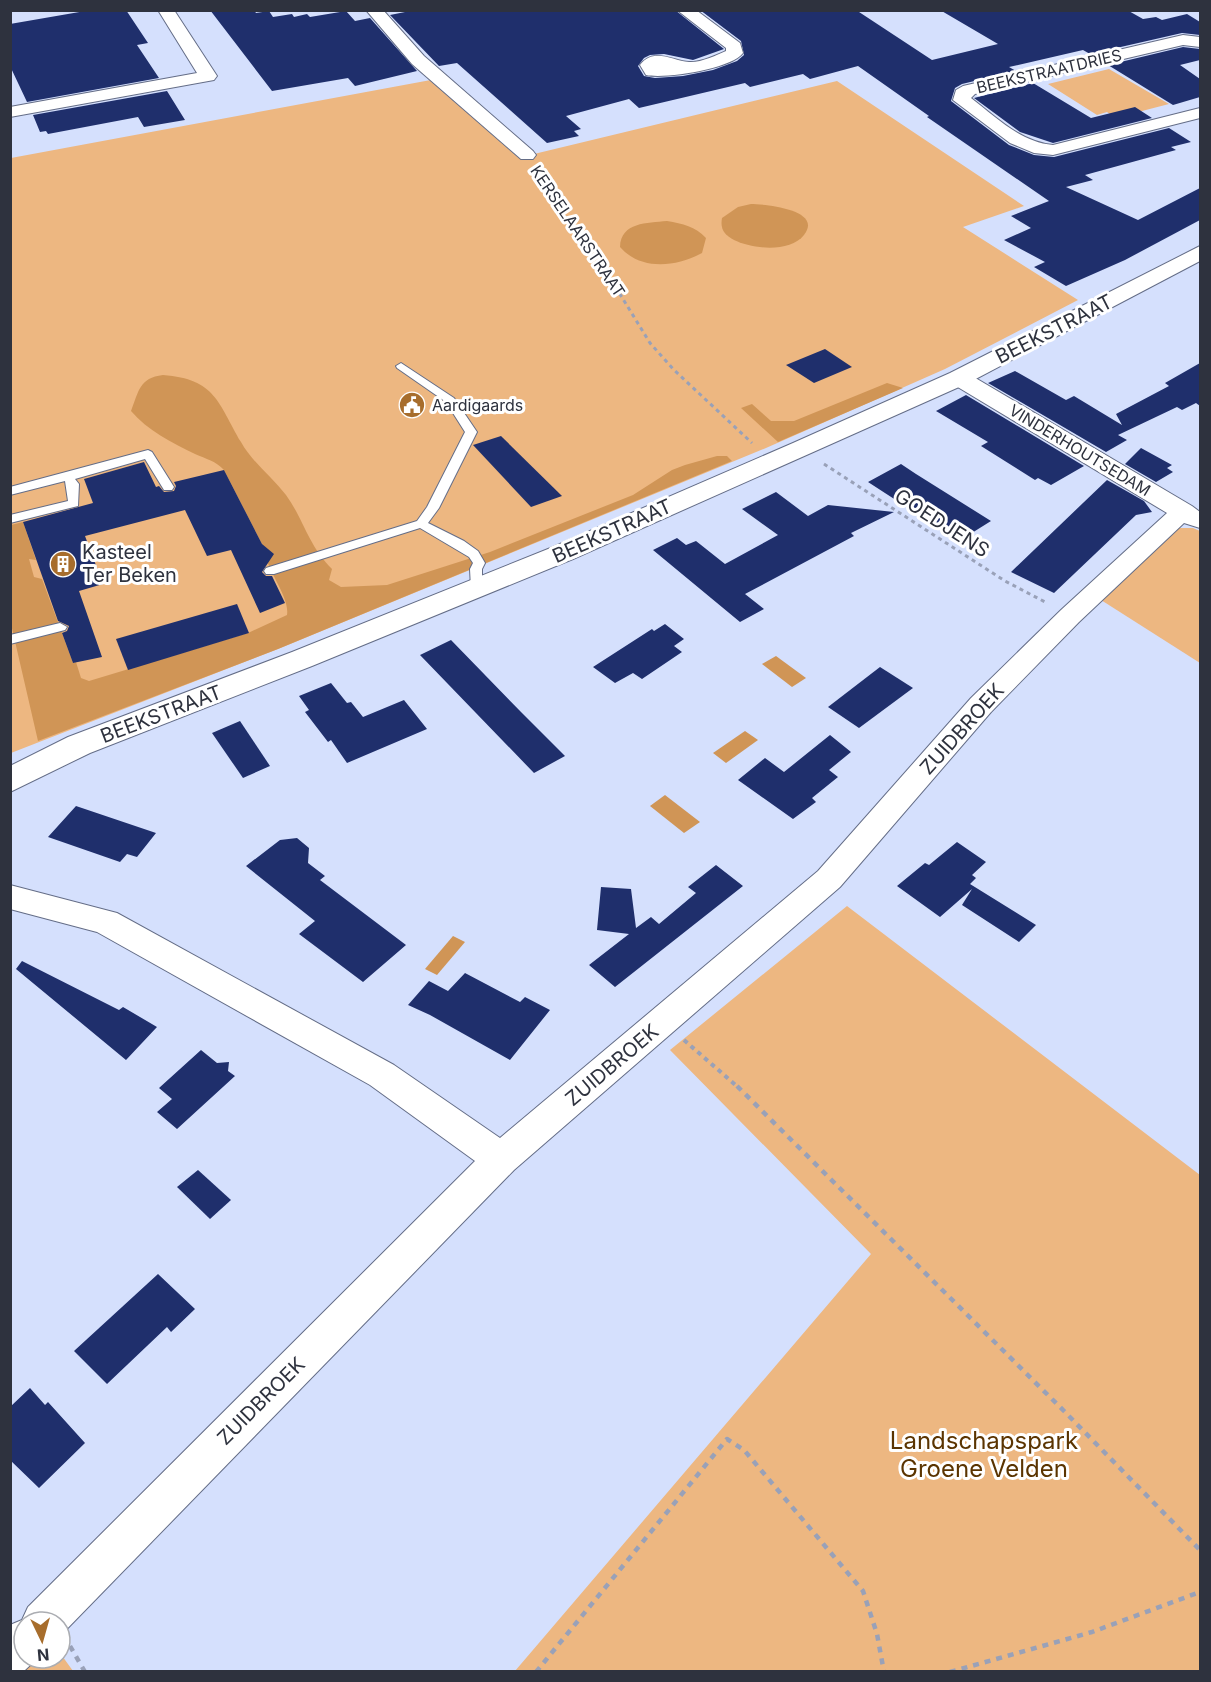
<svg xmlns="http://www.w3.org/2000/svg" width="1211" height="1682" font-family="Inter,sans-serif">
<rect width="100%" height="100%" fill="#d5e0fd"/>
<g fill="#edb781">
<path d="M1109,69L1169,104L1115,118L1107,112L1097,115L1048,84Z"/>
<path d="M447,77L534,154L837,81L1024,206L963,227L1078,300L945,369L766,448L278,649L11,753V158Z"/>
<path d="M1178,528H1193L1200,531V663L1101,600Z"/>
<path d="M847,906L1200,1175V1671H515L871,1254L670,1050Z"/>
<path d="M60,1653L73,1671L23,1672L36,1658H60Z"/>
</g>
<g fill="#d09556">
<path d="M751,204C763,204 824,209 804,235C790,253 752,249 734,240C724,235 720,229 722,218L738,207Z"/>
<path d="M667,221C683,224 695,226 706,238L702,253C676,267 641,271 620,247C621,222 647,223 667,221Z"/>
<path d="M163,375C216,379 218,403 241,442C252,462 272,477 286,495C304,520 308,545 332,569L329,580L341,587L387,585L490,552L633,495L672,470L685,465L717,456H727L732,461L278,649L38,741L11,624V525L23,522L36,560L29,559L34,577L42,579L73,663L76,662L81,678L89,681L248,633L287,615C290,596 266,571 264,548L224,470C216,461 206,459 195,454C172,443 147,430 131,411C139,391 139,378 163,375Z"/>
<path d="M887,383L903,388L778,442L741,408L752,404L771,421H794Z"/>
<path d="M776,656L806,678L792,687L762,664Z"/>
<path d="M745,731L758,740L726,763L713,753Z"/>
<path d="M665,795L700,822L684,833L650,806Z"/>
<path d="M453,936L465,942L437,975L425,969Z"/>
</g>
<g fill="#1f2f6c">
<path d="M91,10H126L148,43L137,45L159,78L27,102L10,66V24Z"/>
<path d="M210,10H254L256,13L269,11L273,17L292,14L294,17L307,14L310,17L346,11L355,21L370,18L417,71L355,86L348,78L272,91Z"/>
<path d="M415,10H675L724,49L693,60L664,54L650,55L644,58L638,66L644,76L655,78L683,76L713,70L737,61L744,55L741,41L700,10H856L932,60L998,44L940,10H1127L1143,19L1156,17L1162,20L1187,14L1200,22V35L1182,33L1090,54L1083,50L1009,67L1016,71L962,84L955,88L951,101L1009,145L1034,155L1054,157L1169,128L1191,142L1171,147L1176,150L1085,175L1093,180L1066,187L1138,220L1200,188V220L1125,260L1066,286L1034,267L1045,262L1004,240L1031,228L1011,216L1049,201L927,117L929,116L858,66L810,79L803,74L750,87L745,83L639,108L629,99L566,116L581,129L574,131L579,136L547,143L457,63L439,66L390,15Z"/>
<path d="M1183,47L1200,49V60L1180,65L1200,79V97L1173,105L1108,65Z"/>
<path d="M1033,83L1091,118L1135,107L1152,118L1053,143L1020,132L974,98Z"/>
<path d="M167,91L185,120L144,127L138,117L48,134L46,131L40,132L33,115Z"/>
<path d="M825,349L852,367L814,383L786,365Z"/>
<path d="M1200,363V406L1196,403L1182,410L1177,407L1118,435L1127,440L1106,452L988,383L1015,371L1066,400L1074,396L1122,425L1116,414L1169,386L1165,383Z"/>
<path d="M966,395L1084,466L1051,485L1038,478L1035,480L981,446L988,442L936,411Z"/>
<path d="M501,436L562,496L531,507L473,445Z"/>
<path d="M1141,448L1172,465L1167,468L1173,472L1156,482L1125,464Z"/>
<path d="M144,462L156,487L159,486L164,492L174,491L176,486L174,482L224,470L262,544L274,554L262,572L266,576H272L285,603L260,613L231,550L207,556L185,510L85,536L103,584L79,591L102,657L73,663L62,633L67,631L69,626L58,621L23,522L93,503L84,479Z"/>
<path d="M901,464L916,474L991,521L959,541L868,482Z"/>
<path d="M1107,480L1144,501L1152,512L1136,515L1054,593L1011,572Z"/>
<path d="M776,492L808,516L828,505L894,512L851,533L854,536L745,594L764,609L740,622L653,550L677,538L686,545L696,541L725,564L778,535L742,509Z"/>
<path d="M237,604L249,633L128,670L116,639Z"/>
<path d="M665,624L684,639L674,646L682,652L642,679L633,673L615,683L593,667L652,629L654,631Z"/>
<path d="M451,640L521,712L565,756L534,773L420,655Z"/>
<path d="M880,667L913,688L859,728L828,707Z"/>
<path d="M331,683L347,703L351,702L363,717L404,700L427,729L347,763L331,740L328,742L305,712L309,710L299,696Z"/>
<path d="M240,721L270,766L243,778L212,733Z"/>
<path d="M830,735L851,752L829,770L838,777L812,798L816,802L793,819L738,780L765,758L784,772Z"/>
<path d="M76,806L156,833L137,857L127,854L120,862L48,837Z"/>
<path d="M297,838L309,848L308,863L325,876L320,880L406,945L363,982L299,934L315,921L246,866L280,840Z"/>
<path d="M957,842L986,862L972,875L976,878L970,884L1036,925L1019,942L962,905L972,889L940,917L897,886L925,863L929,865Z"/>
<path d="M716,865L743,886L615,987L589,965L629,934L597,930L601,887L631,889L636,928L651,917L659,924L696,893L688,887Z"/>
<path d="M22,961L119,1010L123,1007L157,1027L126,1060L16,969Z"/>
<path d="M465,973L520,1002L525,997L550,1010L510,1060L430,1015L408,1005L429,981L448,991Z"/>
<path d="M201,1050L217,1063L229,1062L228,1071L235,1076L177,1129L157,1112L172,1099L159,1088Z"/>
<path d="M198,1170L231,1200L210,1219L177,1187Z"/>
<path d="M158,1274L195,1309L171,1332L167,1327L107,1384L74,1351Z"/>
<path d="M30,1388L45,1405L48,1402L85,1443L39,1488L10,1460V1407Z"/>
</g>
<g fill="none" stroke-linecap="round" stroke-linejoin="round">
<g stroke="#646d87" stroke-width="2">
<g id="lane">
<path d="M401,363L454,398L477,432L439,508L428,523L464,541L478,551L485,563L482,569V591L477,592L471,588L470,569L473,563L469,557L420,528L274,574H266L264,571L266,568L417,521L427,507L465,432L446,402L397,368L396,366Z"/>
<path d="M148,450L152,452L174,487L172,490H164L145,459L75,479L79,484L78,506L10,523V515L68,501L65,481L10,495V487Z"/>
<path d="M60,623L67,627L65,630L10,644V635Z"/>
</g>
</g>
<g stroke="#646d87" stroke-width="2">
<g id="street">
<path d="M158,10H174L217,76L214,80L10,117V107L197,73Z"/>
<path d="M366,10H383L424,56L533,151L536,155L533,159H521L412,64Z"/>
<path d="M677,10H696L740,43L743,53C731,69 666,79 646,75L640,65C654,47 672,61 689,62C700,63 717,55 726,51V48Z"/>
<path d="M1183,35L1200,37V47L1183,45L975,94L971,98C996,117 1020,142 1053,145L1200,108V118L1053,155L1034,153L1010,143L953,100L956,90L963,86Z"/>
<path d="M959,371L967,373L1192,506L1200,512V528L1184,523L1079,622L991,712L840,887L514,1170L60,1636V1622H24V1658H38L25,1670L10,1672V1625L22,1620L28,1607L475,1161L370,1085L97,932L10,909V885L117,913L394,1065L500,1138L818,871L971,698L1061,610L1167,513L951,383L948,378L951,373Z"/>
</g>
</g>
<g stroke="#646d87" stroke-width="2">
<path id="secondary" d="M1200,246V261L968,383L811,453L573,559L312,666L90,753L10,792V766L68,737L292,652L553,547L793,443L950,373Z"/>
</g>
<path stroke="#99a1b8" stroke-width="2" stroke-dasharray="3 3" stroke-linecap="butt" d="M538,170L576,232L608,274"/>
<g stroke="#99a1b8" stroke-width="3" stroke-dasharray="4 4" stroke-linecap="butt">
<path d="M607,273L650,343L673,369L752,443"/>
<path d="M824,464L1005,581L1047,603"/>
</g>
<path stroke="#99a1b8" stroke-width="4" stroke-dasharray="4.5 4.5" stroke-linecap="butt" d="M684,1040L739,1088"/>
<g stroke="#99a1b8" stroke-width="4.5" stroke-dasharray="6 6" stroke-linecap="butt">
<path d="M737,1086L1064,1411L1200,1550"/>
<path d="M70,1646L85,1672"/>
<path d="M536,1672L727,1439L744,1450L863,1591L877,1634L884,1672"/>
<path d="M950,1672L1092,1632L1200,1592"/>
</g>
<use href="#lane" fill="#fff" fill-rule="evenodd"/>
<use href="#street" fill="#fff" fill-rule="evenodd"/>
<use href="#secondary" fill="#fff" fill-rule="evenodd"/>
</g>
<defs>
<g id="civic-disc" transform="scale(1.35)"><circle r="9.5" fill="#a76d2c" stroke="#fff"/><path d="M-.6-6.5H3V-4.5H.6V-3L4-1V1h2V6H-6V1h2V-1L-.6-3ZM-1.2 2.5V6h2.4V2.5Z" fill="#fff"/></g>
<g id="building-disc" transform="scale(1.35)"><circle r="9.5" fill="#a76d2c" stroke="#fff"/><path d="M-4-6H4V6H1V3H-1V6H-4ZM-2.5-4.3h1.7v1.8h-1.7ZM.8-4.3h1.7v1.8H.8ZM-2.5-1h1.7V.8h-1.7ZM.8-1h1.7V.8H.8Z" fill="#fff"/></g>
</defs>
<g fill-rule="evenodd">
<use href="#civic-disc" x="412" y="405"/>
<use href="#building-disc" x="63" y="564"/>
</g>
<g text-anchor="middle" dominant-baseline="central" stroke-width="6" stroke-linejoin="round" paint-order="stroke">
<g font-size="16" fill="#2e323e" stroke="#fff">
<text transform="translate(1049 71) rotate(-13)">BEEKSTRAATDRIES</text>
<text transform="translate(578 231) rotate(56)">KERSELAARSTRAAT</text>
<text transform="translate(1080 450) rotate(31)">VINDERHOUTSEDAM</text>
</g>
<g font-size="16" fill="#2e323e" stroke="#fff" text-anchor="start">
<text x="432" y="405">Aardigaards</text>
</g>
<g font-size="20" fill="#2e323e" stroke="#fff">
<text transform="translate(1054 329) rotate(-27)">BEEKSTRAAT</text>
<text transform="translate(942 523) rotate(33)">GOEDJENS</text>
<text transform="translate(612 531) rotate(-24)">BEEKSTRAAT</text>
<text transform="translate(161 714) rotate(-21)">BEEKSTRAAT</text>
<text transform="translate(962 729) rotate(-48)">ZUIDBROEK</text>
<text transform="translate(612 1065) rotate(-40)">ZUIDBROEK</text>
<text transform="translate(261 1401) rotate(-45)">ZUIDBROEK</text>
</g>
<g font-size="20" fill="#2e323e" stroke="#fff" text-anchor="start">
<text x="82" y="552">Kasteel<tspan x="82" dy="23">Ter Beken</tspan></text>
</g>
<g font-size="24" fill="#5b3400" stroke="#fff">
<text x="984" y="1440">Landschapspark<tspan x="984" dy="28">Groene Velden</tspan></text>
</g>
</g>
<rect width="1211" height="1682" fill="none" stroke="#2e323e" stroke-width="24"/>
<g transform="translate(42 1640) rotate(175)"><circle r="28" fill="#ffffff" stroke="#abadb2" stroke-width="1.5"/>
<path d="M0-4.5L10 22L0 15L-10 22Z" fill="#a76d2c"/>
<text y="-9" font-size="16" font-weight="bold" text-anchor="middle" fill="#2e323e">N</text>
</g>
</svg>
